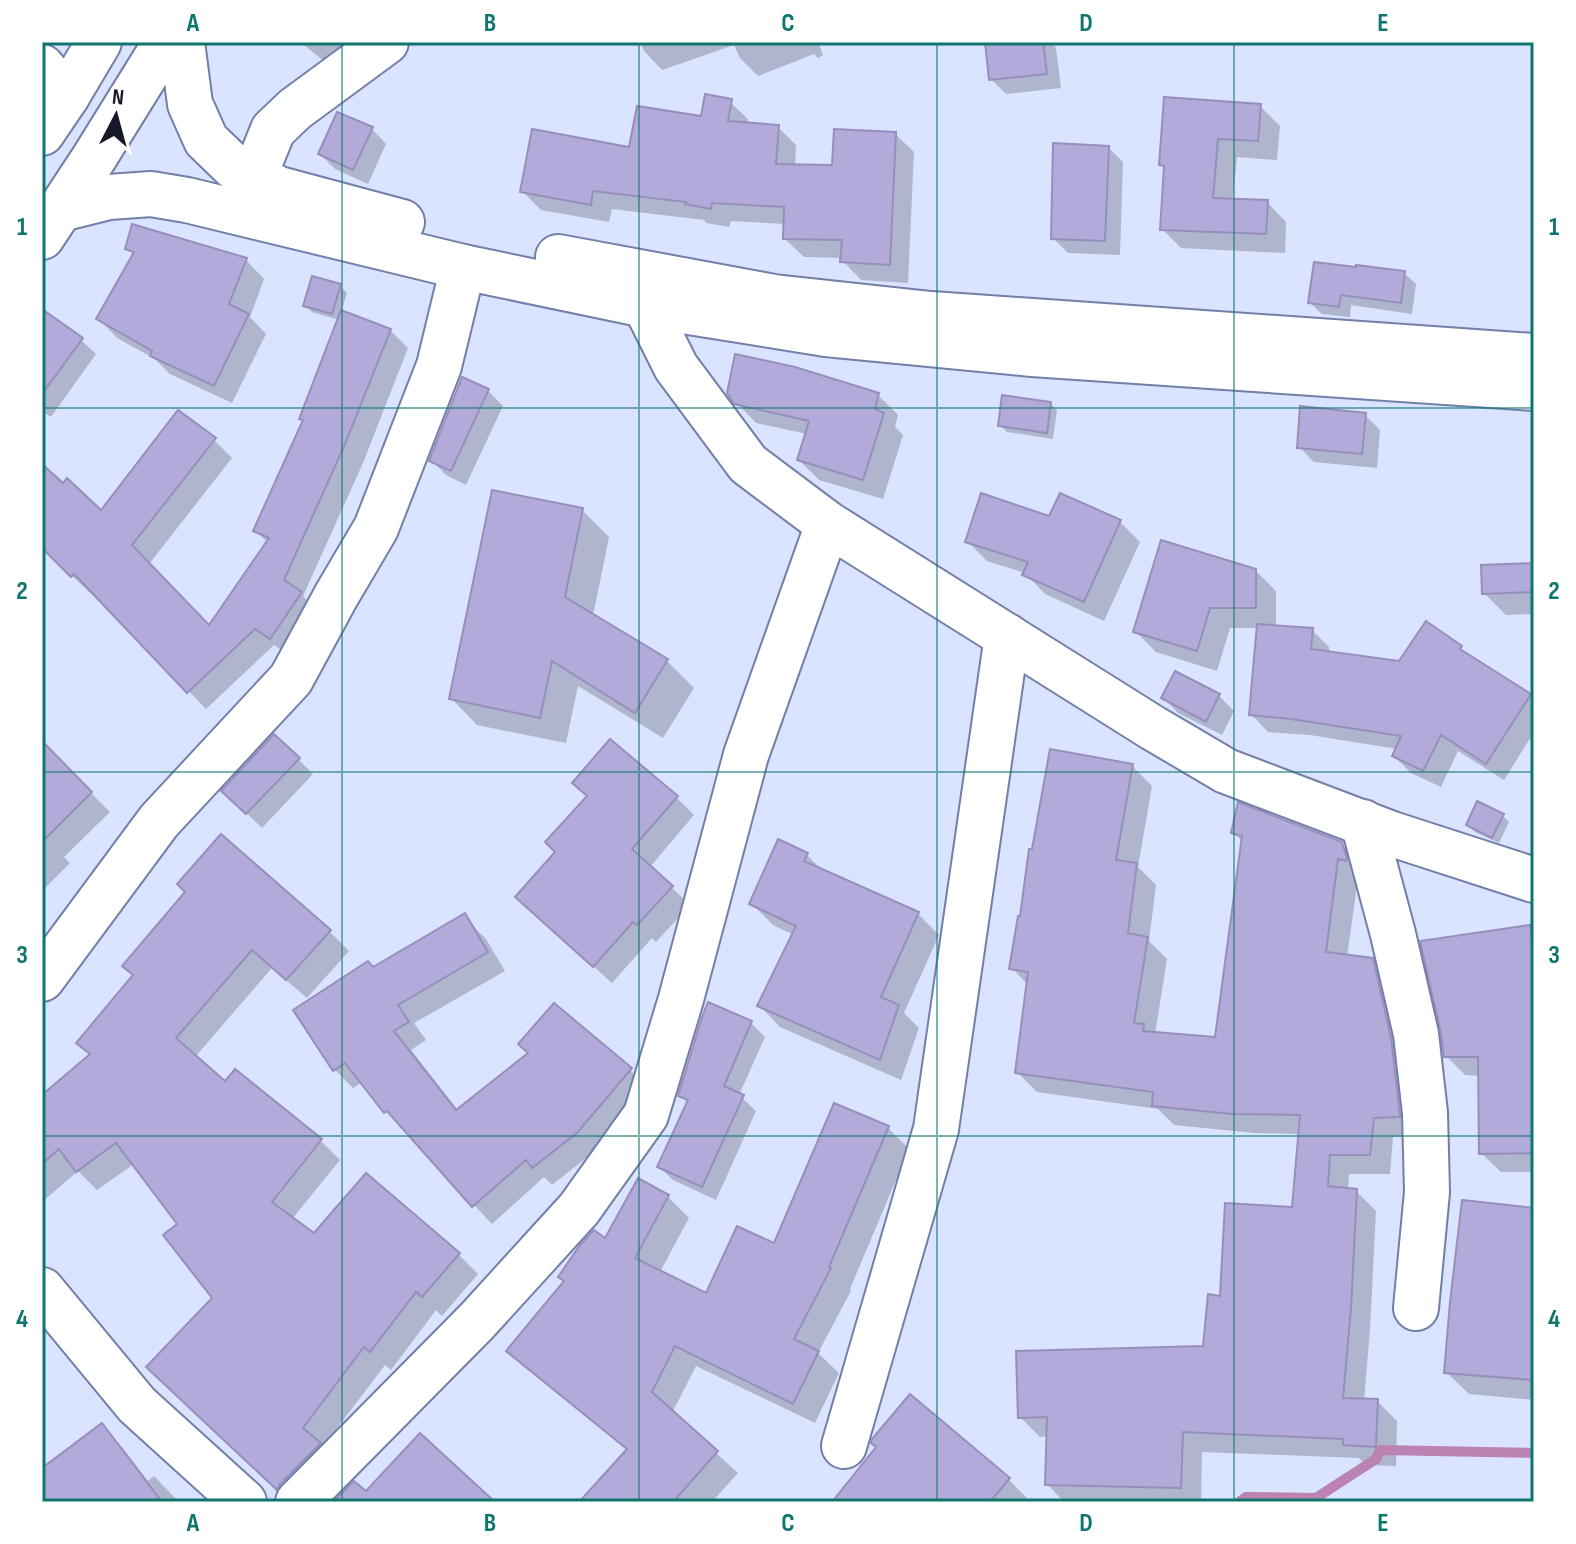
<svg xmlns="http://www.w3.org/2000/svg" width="1576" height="1544" font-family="'Sofia Sans Condensed',sans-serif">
<rect width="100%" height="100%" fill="#dae3ff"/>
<g fill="#0003">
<path d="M300,42H364L338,72Z"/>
<path d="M641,42H818L823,55L818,58L814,54L758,76L740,58L734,45L662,70L644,51Z"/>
<path d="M987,42H1051L1056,48L1061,88L1006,94L991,79Z"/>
<path d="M729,101L748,119V124L778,127L796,145L795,166L834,167L895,134L914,152L908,283L861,280L843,261V258L804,257L785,239V224L731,221L729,227L706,223L704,220L612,209L609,222L541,210L522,191L631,150L702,119Z"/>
<path d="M1260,106L1280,126L1277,160L1237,157L1233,201L1267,202L1286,222L1285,253L1181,248L1162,229L1165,169L1161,164Z"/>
<path d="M372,129L386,144L368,184L335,169L320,154Z"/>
<path d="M1108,147L1123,162L1120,255L1068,253L1053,238Z"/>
<path d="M127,248L246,260L264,279L250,317L266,334L232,403L170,374L155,359L117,338L99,319L135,256Z"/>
<path d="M1404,273L1416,284L1412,314L1351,305L1350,317L1322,314L1310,303Z"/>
<path d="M340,286L347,293L341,312L390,330L408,348L363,463L303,596L319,612L289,655L274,645L206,709L93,591L90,593L42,546V467L101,513L214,440L232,458L149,564L210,627L268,543L256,531L305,422L301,418L339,320L312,312L305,305Z"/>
<path d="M42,328L81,340L96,354L51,417L42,411Z"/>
<path d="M488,391L503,406L466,485L446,475L431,460Z"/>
<path d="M878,395L898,415L895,427L903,435L883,499L819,480L799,460L807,434L756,423L736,402Z"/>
<path d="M1050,403L1057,410L1053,439L1007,432L1000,425Z"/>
<path d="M1365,415L1380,430L1377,468L1314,462L1299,447Z"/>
<path d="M1061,495L1120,522L1140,542L1104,621L1045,594L1025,573L987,561L967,541L1050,519Z"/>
<path d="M582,510L609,537L593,616L667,661L694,688L663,738L578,686L566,743L477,725L451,698Z"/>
<path d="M1534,565V614L1506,615L1484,593Z"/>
<path d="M1255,570L1276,591V627L1312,630L1329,647V654L1400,664L1456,644L1469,657L1530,695L1534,699V732L1504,780L1458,751L1441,787L1411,773L1394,756L1397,749L1310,735L1268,732L1251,714L1258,628H1230L1217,671L1156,652L1135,631Z"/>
<path d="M1219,696L1234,711L1222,735L1178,713L1164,698Z"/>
<path d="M42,744L110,812L64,857L70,863L42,891Z"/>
<path d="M298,759L313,774L262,828L224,791Z"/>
<path d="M1132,766L1152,786L1138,867L1156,885L1149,941L1167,959L1155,1034L1216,1039L1243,842L1234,833L1341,844L1362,864L1358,878L1347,957L1372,960L1392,981L1419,1136L1393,1137L1390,1174H1349L1348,1190L1356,1191L1376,1211L1370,1329L1364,1401H1377L1397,1421L1396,1466L1365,1465L1359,1458L1202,1452L1201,1502H1064L1047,1484L1048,1436L1040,1437L1020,1417L1205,1348L1222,1298L1293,1209L1300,1134L1254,1133L1174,1125L1158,1109L1037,1092L1017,1072L1028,985L1012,968Z"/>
<path d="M676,797L694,815L650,867L690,905L656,942L652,938L612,983L536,915L558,852Z"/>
<path d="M1502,815L1509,822L1499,843L1475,832L1468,825Z"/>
<path d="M806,854L824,872L918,914L939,935L904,1013L919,1028L901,1080L780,1027L759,1005L794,935L773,925L751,903Z"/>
<path d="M467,920L486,939L505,971L414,1023L426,1040L411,1050L458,1110L530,1054L554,1006L630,1070L648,1088L595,1151L552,1185L544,1177L492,1224L386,1111L362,1082L353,1088L335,1070L374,969Z"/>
<path d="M1534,926V1172H1501L1481,1153L1480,1076L1465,1075L1446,1056L1423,943Z"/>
<path d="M329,931L349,951L307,998L272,968L195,1057L226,1084L235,1072L321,1141L340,1160L292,1219L314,1236L366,1175L459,1255L478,1274L442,1316L436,1310L391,1370L385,1365L322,1448L291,1502L168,1386L215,1299L180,1224L134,1164L97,1190L78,1171L42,1202V1098L91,1055L79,1043L135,976Z"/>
<path d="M751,1023L765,1037L739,1095L756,1111L716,1200L673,1180L659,1167L688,1103L680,1095Z"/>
<path d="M888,1128L909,1149L850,1289L851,1291L818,1353L839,1373L815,1423L696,1366L672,1413L738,1473L712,1502H582L628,1451L530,1371L509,1350L606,1241L639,1181L668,1197L689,1218L660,1272L707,1295L775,1246Z"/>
<path d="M1534,1210V1400L1469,1394L1446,1372Z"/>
<path d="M910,1397L1009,1480L1031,1502H834L878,1447Z"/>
<path d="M101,1426L122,1447L148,1481L154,1476L179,1502H42V1471Z"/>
</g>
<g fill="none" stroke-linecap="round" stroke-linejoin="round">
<path stroke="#ba83b2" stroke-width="10" d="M1239,1502L1246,1497L1316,1498L1376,1459L1380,1450L1534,1453"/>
</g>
<g fill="#b2abd9" stroke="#968fbc" stroke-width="2">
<path d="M985,42H1043L1047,74L989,80Z"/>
<path d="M705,94L732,99L728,121L779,125L776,164L832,165L834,129L896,132L890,265L840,262L842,240L783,239L784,207L712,203L711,209L685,204L686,202L593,191L591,205L520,192L532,129L629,147L637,106L701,116Z"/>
<path d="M1164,97L1261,104L1258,141L1218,139L1213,198L1268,200L1266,234L1160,230L1164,166L1159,165Z"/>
<path d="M337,112L373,127L353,170L318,154Z"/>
<path d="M1053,143L1109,146L1105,241L1051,239Z"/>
<path d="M132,224L247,258L229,304L249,314L214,386L150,356L152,351L96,319L134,252L125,249Z"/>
<path d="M1314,262L1356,267V265L1405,271L1401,303L1341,295L1339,307L1308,303Z"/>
<path d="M312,276L341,284L332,314L303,306Z"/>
<path d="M42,309L83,338L42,394Z"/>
<path d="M341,310L391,329L345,444L284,580L302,592L270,639L255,629L187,693L74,574L71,577L42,548V464L63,483L67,478L101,510L178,410L216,438L132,545L209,625L269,538L253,531L303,420L299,419Z"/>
<path d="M735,354L795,367L879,393L875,409L884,413L863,480L797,460L809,421L734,404L727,393Z"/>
<path d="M462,377L489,389L451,471L429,461Z"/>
<path d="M1002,395L1051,402L1047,433L998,426Z"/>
<path d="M1300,406L1366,413L1362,454L1297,448Z"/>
<path d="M492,490L583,508L565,597L668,659L635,713L552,661L540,718L449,699Z"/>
<path d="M981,493L1049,516L1060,493L1121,520L1084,602L1022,575L1028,562L965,542Z"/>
<path d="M1161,540L1256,569V608H1210L1197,651L1133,632Z"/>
<path d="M1534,563V592L1482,594L1481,565Z"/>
<path d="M1426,621L1462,646L1460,649L1531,694L1486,764L1441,735L1423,771L1392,756L1401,736L1291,719L1249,715L1257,624L1313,628L1311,649L1399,661Z"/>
<path d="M1175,671L1220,694L1206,722L1161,698Z"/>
<path d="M274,734L300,758L246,814L221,791Z"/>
<path d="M610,739L678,796L632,849L673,886L637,925L633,922L593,967L515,897L555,852L545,842L587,796L572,783Z"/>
<path d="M42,741L92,792L42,842Z"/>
<path d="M1050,749L1133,764L1116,860L1137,863L1128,933L1148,937L1134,1023L1144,1024L1143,1031L1215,1037L1242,836L1231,833L1238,802L1342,842L1347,858L1346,861L1338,859L1326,952L1373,958L1391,1038L1400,1115V1117L1374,1118L1370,1155H1330L1328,1186L1357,1189L1351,1308L1343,1398L1378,1399L1376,1447L1343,1445V1439L1183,1432L1181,1488L1045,1485L1047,1417L1018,1418L1016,1351L1203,1346L1208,1294L1220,1296L1225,1203L1292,1207L1300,1115L1232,1114L1152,1106L1153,1092L1015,1073L1028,972L1009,969L1018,916H1020L1029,849H1032Z"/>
<path d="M1477,801L1504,814L1492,838L1466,825Z"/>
<path d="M221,834L331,930L286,980L252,950L176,1038L225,1081L235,1069L322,1139L272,1202L314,1233L366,1173L460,1253L422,1297L416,1292L370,1352L364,1347L303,1428L321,1443L280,1484L277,1490L146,1367L212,1298L163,1235L177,1224L116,1143L76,1172L59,1149L42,1164V1095L90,1054L76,1043L133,975L122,966L185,892L177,884Z"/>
<path d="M778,839L808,853L804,861L919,912L881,997L899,1005L880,1060L757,1006L796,926L749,904Z"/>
<path d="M465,913L488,952L398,1005L409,1022L394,1031L456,1110L528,1053L518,1044L554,1003L632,1068L577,1133L532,1168L526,1160L472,1207L387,1111L384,1113L345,1063L333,1071L293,1010L368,961L373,967Z"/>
<path d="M1530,925L1534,953V1153L1479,1154L1478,1057H1444L1440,1029L1420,941Z"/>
<path d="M708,1002L752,1021L724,1086L744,1095L702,1187L657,1167L688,1100L678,1096L702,1017Z"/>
<path d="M834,1103L889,1126L829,1267L831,1268L794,1339L819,1351L793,1404L675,1346L652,1392L718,1451L673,1502H579L627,1449L506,1351L564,1281L558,1277L580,1245L594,1230L605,1238L638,1178L669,1195L635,1258L706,1293L737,1226L774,1243Z"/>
<path d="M1462,1200L1534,1208V1380L1444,1373L1450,1302Z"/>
<path d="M910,1394L1010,1478L990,1502H832L876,1447L871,1443L872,1439Z"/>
<path d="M102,1423L162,1502H42V1468Z"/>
<path d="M420,1433L495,1502H333L354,1481L366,1491Z"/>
</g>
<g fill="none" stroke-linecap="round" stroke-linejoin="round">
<g stroke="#727fa9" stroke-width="48">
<g id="minor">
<path d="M182,42L190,104L206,140L234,167L279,189L402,222"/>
<path d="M42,67L67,96"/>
<path d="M254,177L273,130L295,109L386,42"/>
<path d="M61,209L109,197L151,194L187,200L463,267L645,305L826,334L1032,354L1534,388"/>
<path d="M558,257L774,297L931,314L1534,356"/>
<path d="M645,305L676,367L748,464L828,524L1153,728L1226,771L1392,834L1534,880"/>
<path d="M1363,822L1393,934L1416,1034L1425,1113L1427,1192L1416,1308"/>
<path d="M42,979L159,821L291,679L336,596L376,528L439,366L463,267"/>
<path d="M42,1290L137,1405L244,1502"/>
<path d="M844,1446L936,1129L1007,636"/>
<path d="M298,1502L477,1321L579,1209L646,1115L681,999L746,755L828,524"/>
</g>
</g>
<g stroke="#727fa9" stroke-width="48">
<g id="highway">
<path d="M42,133L67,96L99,42"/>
<path d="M42,237L94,158L166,42"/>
</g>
</g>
<use href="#minor" stroke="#fff" stroke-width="44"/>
<use href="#highway" stroke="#fff" stroke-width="44"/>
</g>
<path fill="none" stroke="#0f766e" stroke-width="2" stroke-opacity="0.55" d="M342,42V1502M639,42V1502M937,42V1502M1234,42V1502M42,408H1534M42,772H1534M42,1136H1534"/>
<rect width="1576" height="1544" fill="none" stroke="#ffffff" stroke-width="88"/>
<g transform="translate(116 116) rotate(6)" stroke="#ffffff" stroke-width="6" paint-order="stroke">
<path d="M0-6L14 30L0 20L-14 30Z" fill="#141828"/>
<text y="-12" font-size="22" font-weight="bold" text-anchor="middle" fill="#141828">N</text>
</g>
<rect x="44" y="44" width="1488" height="1456" fill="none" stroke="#0f766e" stroke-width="3"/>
<g font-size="26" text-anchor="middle" font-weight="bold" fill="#0f766e">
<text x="193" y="31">A</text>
<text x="490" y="31">B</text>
<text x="788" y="31">C</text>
<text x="1086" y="31">D</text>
<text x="1383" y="31">E</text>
<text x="22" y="235">1</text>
<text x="1554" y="235">1</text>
<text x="22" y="599">2</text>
<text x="1554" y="599">2</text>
<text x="22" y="963">3</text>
<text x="1554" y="963">3</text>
<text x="22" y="1327">4</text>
<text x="1554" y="1327">4</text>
<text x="193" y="1531">A</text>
<text x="490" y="1531">B</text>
<text x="788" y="1531">C</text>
<text x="1086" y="1531">D</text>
<text x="1383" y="1531">E</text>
</g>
</svg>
